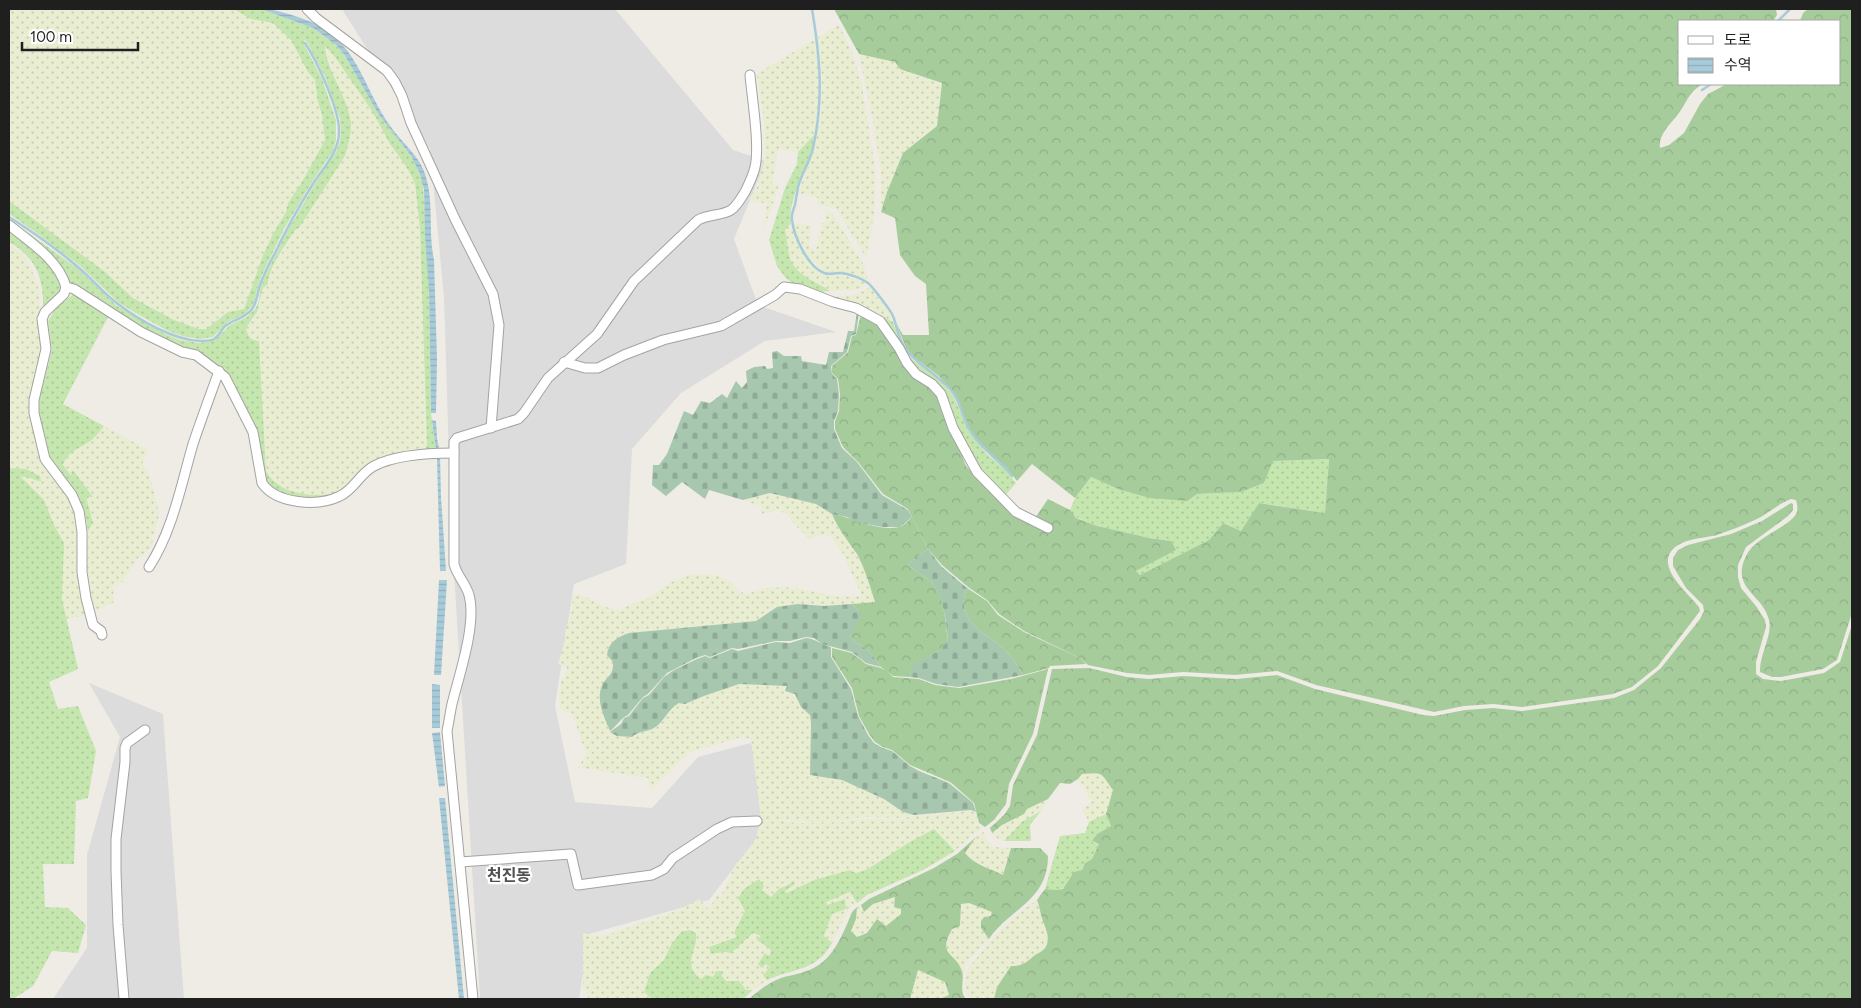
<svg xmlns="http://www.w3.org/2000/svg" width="1861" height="1008" font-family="Figtree,'Noto Sans KR',sans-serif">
<defs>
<pattern id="farmland-dots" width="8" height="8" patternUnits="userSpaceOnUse" patternTransform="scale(1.25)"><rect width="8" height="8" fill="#e9edd1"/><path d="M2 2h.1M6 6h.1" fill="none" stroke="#c7cbb3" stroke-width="1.8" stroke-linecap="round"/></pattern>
<pattern id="grass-dots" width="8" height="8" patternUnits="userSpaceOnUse" patternTransform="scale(1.25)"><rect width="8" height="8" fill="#c5e6ae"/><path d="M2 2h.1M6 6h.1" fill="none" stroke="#a9c595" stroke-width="1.8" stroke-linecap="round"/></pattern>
<pattern id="forest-crowns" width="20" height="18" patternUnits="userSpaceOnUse" patternTransform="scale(1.25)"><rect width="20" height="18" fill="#a7cc9c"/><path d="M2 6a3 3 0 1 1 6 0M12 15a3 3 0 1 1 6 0" fill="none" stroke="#8faf86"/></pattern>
<pattern id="cemetery-stones" width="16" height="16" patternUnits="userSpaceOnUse" patternTransform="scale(1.25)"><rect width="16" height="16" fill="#a7c7af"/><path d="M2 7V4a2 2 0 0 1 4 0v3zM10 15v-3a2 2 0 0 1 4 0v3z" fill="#8faa96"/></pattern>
<pattern id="water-rules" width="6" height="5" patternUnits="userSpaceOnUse" patternTransform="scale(1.25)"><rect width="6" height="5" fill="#a8cbda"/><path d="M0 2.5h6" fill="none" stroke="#90aebb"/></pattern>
</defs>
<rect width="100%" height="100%" fill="#efece5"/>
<g fill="#dddcdc">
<path d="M342,9H615L733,150L766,161L734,239L758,305L836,332L765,341L681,393L632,449L626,564L574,584L555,706L575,802L652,808L698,757L751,743L771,820L709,900L589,934L579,999H480L451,522L444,297L430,149Z"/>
<path d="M89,683L163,714L184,999H53L87,948V855L120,737Z"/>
</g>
<g fill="url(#farmland-dots)">
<path d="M9,9H234L273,23L291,40L308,72L315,80L318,102L322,114L325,140L302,182L288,203L286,212L273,234L263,255L244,309L235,310L219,317L213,325L206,329H199L174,320L133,298L104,271L9,201Z"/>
<path d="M839,25L854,57L862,86L876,174L875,208L866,258L836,208L817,204L819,198L798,193L811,159L821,114L822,78L818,37Z"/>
<path d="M816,38L820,93L819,113L814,135L798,152L778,149L772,184L779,185L763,232L767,204L749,199L758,186L765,155L764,121L757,74Z"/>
<path d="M325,45L335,57L372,111L390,144L406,166L415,183L420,229L427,445L424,453L396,456L340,494L316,496L299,494L282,487L268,476L266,471L259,342L251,340L247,336L246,328L254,318L261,301L263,288L268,284V277L290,238L296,228H299L345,156L349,146L351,125L349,114L333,74Z"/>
<path d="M859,54L895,62L900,69L942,83L937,126L903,153L887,192L881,212V171L873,122Z"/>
<path d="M826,211L833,214L865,267L868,282L848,274L839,272L826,273L808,257L795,232L793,223L811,226L809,248L816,250L822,223L825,224Z"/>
<path d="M791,223L801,250L806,259L817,270L825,275L839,274L847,276L866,283L862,288L852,290L830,291L799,273L792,265L789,255L785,230Z"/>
<path d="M9,245L22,253L28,260L39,290L40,319L43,342L33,399L43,459L76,506L88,615L66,619L62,599L64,543L54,525L44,500L20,477H26L34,481L33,474L26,469L9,468Z"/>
<path d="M870,287L891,315L893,322L871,310L834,297L854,295Z"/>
<path d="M104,426L148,450L142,464L148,471L156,498L159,515L151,548L137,559L123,582L113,585L114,602L96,611L92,599L87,568L88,531L93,523L86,501V497H92L73,471L71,475L63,465L65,460L71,453L94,438Z"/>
<path d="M770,493L816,504L832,514L835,523L857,555L865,571L875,602L824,606L798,604L777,607L756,621L629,633L607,655L613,662V673L601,689L600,697L603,715L610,731L586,758L580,768H578L586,754L572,713L560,710L559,695L561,679L565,678L567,667L558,664L565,640V632L573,607L572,597L579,594L606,607L620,611L629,605L648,598L675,580L692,574L715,575L730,581L738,590L747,595L758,589L783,587L801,589L840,597L862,596L842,552L830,536L821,535L810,539L797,527L787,514L778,510L762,514V507L743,500Z"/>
<path d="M739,684L787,686L785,691L795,694L801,707L810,715L811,723V775L842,780L884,799L903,812L914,815L899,818L864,817L854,818L846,821L813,822L761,819L751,739L742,737L690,752L651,790L648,778L582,768L587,758L610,732L617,736L632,737L635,733L655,728L668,714L671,707L679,703L686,704L704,696Z"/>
<path d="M1093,771L1102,775L1113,791L1106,814L1089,822L1082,809L1092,802L1078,779L1082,774Z"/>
<path d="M1048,799L1041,811L1023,821L1004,841L998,839L992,833L1002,825L1024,814L1027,809Z"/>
<path d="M971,811L976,813L978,824L983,828L973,834L955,851L934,830L868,869L856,873L850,870L815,880L787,893L785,891L793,881L780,888L771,897L762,890L759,879L744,889L738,898L745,911L737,937L709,947L712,954L725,952L753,933L761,937L758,941L770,949L771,953L769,956L766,953V964L771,967L763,975L767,980L753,990L747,991L739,981H726L722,976L701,979L695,974L691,964V955L694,948L676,939L671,945L664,960L650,973L644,992L652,999H588L587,991L583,988V933L600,937L679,910L699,899L709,909L717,895L721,896L736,864L745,855L756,838L760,821L766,819L797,823L846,822L855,819H899L914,816Z"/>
<path d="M985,831V837L993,847L1011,848L1003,875L978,863L967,857L964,853L976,837Z"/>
<path d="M850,891L857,903L849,909L832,943L824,936L832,913L846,909L827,905L825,902Z"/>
<path d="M895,897L901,909V915L886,926L877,920L867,933L860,934L857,937L851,931L856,919L857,907L861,905L864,911L873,904Z"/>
<path d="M1037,900L1047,929V944L1044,950L1023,965L1011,966L997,987L994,999H971L965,992V976L969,967L996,935L1020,912Z"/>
<path d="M969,903L993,912L991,916L984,917L981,928L989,939L967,962L963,973L960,967L947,952L946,946L952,929L960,926L961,904Z"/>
<path d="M917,970L945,982L949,996L940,999H910Z"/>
</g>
<g fill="url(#grass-dots)">
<path d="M234,9H261L313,28L329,40H331L344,54L379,115L411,156L420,174L423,182L429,290L431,413L436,451L424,453L427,445L420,229L415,183L406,166L390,144L372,111L335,57L325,46C327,73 350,100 351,125C351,135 348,147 345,156L299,228L296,229C288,241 267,270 268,284L263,288L257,312L246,328C248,337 250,340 259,341L266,471C281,497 314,496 340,494C306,503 300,499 268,488L258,452L229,379L182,350L143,330L75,287L9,223V219L77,268L116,305L132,315L165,334L180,340L199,343L215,340L230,325L247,317L255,309L259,301L260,290L265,276L288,230L313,187L336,152L340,141L341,131L340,119L325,77L307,42L304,40V44L322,79L336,120V140L333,151L310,185L284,229L262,275L257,289L255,300L252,306L245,314L228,322L213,337L200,339L182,336L166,330L134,312L118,302L79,265L34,231L9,214V201L104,271L133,298L174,320L199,329H206L228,312L244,309L263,255L273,234L286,212L288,203L302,182L325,140L322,114L318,102L315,80L308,72L291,40L273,23L251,19Z"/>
<path d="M814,135C813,143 812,151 809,159C802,177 788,203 791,223L785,230C787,238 787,246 789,254C792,274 815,281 830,291L817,292L793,284L784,276L777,266L769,240L785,188L797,164L798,152Z"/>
<path d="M9,229C30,246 56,262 63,289L43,311C44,279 37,258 9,242Z"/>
<path d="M76,292L108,317L63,404L104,426C101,430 97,435 93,439C83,447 67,451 63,465L71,475L73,470L93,497H86L93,523L88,531L86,519L79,497L50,462L46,439L37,408L52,350L48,321L56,308Z"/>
<path d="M880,315L893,322L899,339L904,349L913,360L937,377L953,395L970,433L988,455L1005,469L1016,483L1004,497L975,465L936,385L906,356Z"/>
<path d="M1329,459L1325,513L1260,503L1241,531L1223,523L1209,540L1140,575L1136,571L1175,550L1171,541C1144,537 1102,531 1078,518C1074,517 1072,513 1070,510L1075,498L1091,477L1118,489L1197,494L1241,492L1264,483L1272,461Z"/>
<path d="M9,468L26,469L40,476L41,481C33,481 28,476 21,477L44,500L54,525L64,543L62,599L78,669L49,682L58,709L78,706L96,751L88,798L76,801L74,864H43L45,907L68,908L86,925L78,953L52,951L33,986L13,999H9Z"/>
<path d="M1041,811L1030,825L1031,841H1004L1023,821Z"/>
<path d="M1106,814L1111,826L1097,834L1092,842L1099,844L1092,859L1085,863L1082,870L1069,879C1065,891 1057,891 1045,889L1060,836L1085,833L1089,822Z"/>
<path d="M934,829L955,851L923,870L867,895L857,903L850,892L826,902L827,905L845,899L846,909L832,914L824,936L832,943C816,972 793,968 767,980L763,975L770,967L766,964L762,968L758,964L765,953L769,956L771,952L770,949L757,940L761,936L753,933L731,953L725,952L711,954L709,947L737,937L734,933L745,911L738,898L744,889L759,879L764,886L762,890L771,897L780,888L786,886L794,881L795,884L785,891L787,893L814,880L850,870L856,873L868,869L908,843Z"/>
<path d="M690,930L696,933C698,951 681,964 701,979L706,975L713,977L716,971H722V976L726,981H739L746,990H753L743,999H652L644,992L650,973L664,960L671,945L681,932Z"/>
</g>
<g fill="url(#forest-crowns)">
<path d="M834,9H1776L1777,15L1773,21H1680V84H1703C1688,92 1686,105 1676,117C1669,125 1658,136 1660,148L1669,145L1684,133L1700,104L1708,94L1727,84H1840V21H1800L1803,13L1808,9H1852V613L1837,660L1823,669L1781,677H1772L1760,672C1759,656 1773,634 1769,620C1763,594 1730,589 1746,556C1755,536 1790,528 1797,512C1798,508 1797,504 1796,500L1791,499C1780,503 1771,511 1761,517C1747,524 1732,530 1717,535C1702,539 1677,538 1669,555C1662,573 1690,595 1699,607L1700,611L1658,666L1632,687L1613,694L1522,707L1493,704L1464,706L1434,712L1316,685L1277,671L1235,675L1183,672L1149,675L1127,673L1088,665L1080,658L1024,631L999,614L987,600L968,587L942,565L928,549L908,509L883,494L858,462L843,447L835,429V421L839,411L840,394L838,379L832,373V366L848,352L852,336L856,335L861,314L877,323L898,355L906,369L932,388L940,401L966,466L1000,502L1016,514L1035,518L1048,499L1070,510L1076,518L1097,526L1149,538L1171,541L1176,550L1136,571L1140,575L1209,540L1223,523L1241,531L1259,503L1325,513L1329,459L1273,461L1264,483L1241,492L1197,494L1187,501L1150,498L1118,489L1091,477L1075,498L1032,464L1017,481L1006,467L989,454L971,432L955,394L939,376L915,358L906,348L896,323L903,335H929L926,284L915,276L900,255L895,218L881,212L887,192L903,153L937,126L942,83L900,69L895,62L859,54Z"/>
<path d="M1791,503L1793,504V510L1788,516L1746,547L1738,565V577L1741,588L1756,606L1765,620L1766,627L1756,662V674L1763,679L1781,681L1824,673L1840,662L1852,625V999H994L997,987L1011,966C1023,966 1027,962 1035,955C1038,953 1042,952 1045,948C1052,937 1044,926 1041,915C1040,910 1039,905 1037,900L1045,889L1056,890L1063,889L1074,872L1082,870L1085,863L1092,859L1099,844L1092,841L1097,834L1111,826L1106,814L1113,790C1100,772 1104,772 1082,774L1078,779L1070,784L1060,783L1048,799L1027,809L1024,814L1002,825L992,833L990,828L1004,815L1010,806L1013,785L1037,735L1052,669L1089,668L1127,677L1149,679L1183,676L1236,679L1277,675L1315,689L1423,715L1434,716L1465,710L1493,708L1522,711L1614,698L1634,690L1661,668L1700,619L1704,611L1703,605L1686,588L1673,566V558L1678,550L1688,545L1731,534L1762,521Z"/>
<path d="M832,514C852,517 878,532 899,527C904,526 909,520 912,517L928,549L910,562L908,565C915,570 924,576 931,582C945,596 945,622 948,640L940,650L913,665L909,677L893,676L881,667L869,651L854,641L850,635L859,611L852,604L875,602C870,586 865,569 857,554C848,541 838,529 832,514Z"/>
<path d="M967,588L987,601L998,615L1024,632L1080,658L1086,664L1050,666L1049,668L1023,675C1018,668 1014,659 1008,653C987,632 953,622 967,588Z"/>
<path d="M832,648L852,653L866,664L881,668L887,671L893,677L919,679L935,685L959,688L1011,679L1048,669L1033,734L1009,784L1006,804L994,820L985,827L979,823L974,803L956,787L950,782L910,765L892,750L883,747L875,742L869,734L859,716L852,688L832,657Z"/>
<path d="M976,837L965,853C973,864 991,869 1003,875L1011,848H1040L1048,856C1048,901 1010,908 989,939L981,928V921L984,917L991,916L992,912L969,903L961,904L960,926L952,929C937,957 955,951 962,971C965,980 959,989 965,998L940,999L949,995L945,982L918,970L910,999H749C759,990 768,983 781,978C794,974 808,973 820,964C836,953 845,929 852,912L857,907L856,919L851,931L857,937L867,933L877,919L886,926L901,914V909L894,907L895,897L873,904L864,912L861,905L869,899L934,868L957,854Z"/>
</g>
<g fill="url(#cemetery-stones)">
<path d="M857,312L859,313L856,334L851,336L847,352L831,366L832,374L837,379L839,394L838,411L834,421V429L842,448L857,462L882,495L908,510L912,517L900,527H882L857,522L847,517L832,514L816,504L770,493L743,500L709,490L705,499L682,482L666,496L652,485L653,465H659L667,454L684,411L693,415L701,401L710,403L722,394L727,398L736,381L742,388L747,382L746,371L754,367L765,366L767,369L773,368L772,352L777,351L784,356H801L802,361L826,365L829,352H843L848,331H854Z"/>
<path d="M928,549L941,566L967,588C953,622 987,632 1008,653C1014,659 1018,668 1023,675L958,687L936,684L919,678L909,677L912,665L940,650L948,640C946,622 944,596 931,582C924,576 915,570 908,565L910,562Z"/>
<path d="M798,604L824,606L852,604L859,611L862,617L850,635L854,641L869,651L881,667L866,663L852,652L822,644L814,638L806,637L790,641H776L738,649L732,648L710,657L705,655L696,658L667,673L648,694L643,697L628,715C621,718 617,726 610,731C604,717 594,697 604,682C611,673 613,674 613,662L607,655C608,642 618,637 629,633L756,621L777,607Z"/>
<path d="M806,638C816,639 822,645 831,647V657L851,689L858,716L868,735L874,743L883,748L892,751L910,766L919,771L949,783L973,803L976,812L971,810L914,815L903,812L884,799L842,780L810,775L811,723L810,715L801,707L795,694L785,691L787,686L739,684L704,696L685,704L679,703C668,709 664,722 654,728C647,732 638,731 632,737L617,736L610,732L621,724L624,718L629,716L643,698L649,695L664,677L674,670L697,659L705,656L710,658L732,649L738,651L776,642L790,643Z"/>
</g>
<g fill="url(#water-rules)">
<path d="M261,9C275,9 285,13 298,17C359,37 359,82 391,127C402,143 421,157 426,177C434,203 428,233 434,260L437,359L436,413H431L429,290L425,236L424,189L420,174L411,156L379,115L344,54L335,44L313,28Z"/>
<path d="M432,420L436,421L437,438L440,454L441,497L446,571H440L437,458Z"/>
<path d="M439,580H447L441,675H434Z"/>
<path d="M432,684L440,685V728H432Z"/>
<path d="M440,732L445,786L439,787L432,733Z"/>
<path d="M439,798H445L464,999H459Z"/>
</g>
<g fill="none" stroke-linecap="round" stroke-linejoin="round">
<g stroke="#a8cbda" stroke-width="2.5">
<path d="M812,9C820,57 824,99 813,148C810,162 802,173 798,187C797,193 796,199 795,205C793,210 791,215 792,220C794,237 808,267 824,273C829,275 834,273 839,273C847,273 861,278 868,283C872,286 891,311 893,316C897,326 898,338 905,348C917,366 941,375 954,394C962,406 963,421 971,432C982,450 1000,460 1012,476"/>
<path d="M1778,21L1790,9"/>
<path d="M1702,90L1711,84"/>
<path d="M9,217C33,232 57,249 79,268C92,279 104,294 118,304C139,320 173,340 200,341C205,341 210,341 214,339C219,336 221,331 224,327C233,319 245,319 252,309C257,302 257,296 259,288C263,276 269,264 275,253C286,230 298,208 311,187C322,169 340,152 339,130C339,109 317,61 305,43"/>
</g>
<g stroke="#a3a3a3" stroke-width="11">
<g id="minor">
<path d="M307,9L316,18L387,71L395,82L402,96L411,123L455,219L493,294L499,325L491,428"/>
<path d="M9,225C30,242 59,260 66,287L64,294L45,312L42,319L46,349L34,400V413L45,459L72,495L79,511L82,532V572L86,598L93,625L101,631L102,635"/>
<path d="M66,287L74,289L141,332L182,352L196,355L225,377L253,432L262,483C276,504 318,507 340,496C354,490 360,473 374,466C395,455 430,453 454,453"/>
<path d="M564,362L585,368H598L624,355L663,340L721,326L775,295L784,287L800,289L833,302L856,308L880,321L899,348L907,363L916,374L932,384L941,394L953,428L977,472L1016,512L1048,528"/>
<path d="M149,567C173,530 181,485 193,444C201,420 210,396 219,371"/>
<path d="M460,862L571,854L578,885L652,875L664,869L673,858L717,829L732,822L757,821"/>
<path d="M124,999L118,925L116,871V839L125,762V748L127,743L145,730"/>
<path d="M473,999L447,731C449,722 450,713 452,704C459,675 477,624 469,595C466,584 457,576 454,564V442L457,438L518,419L524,413L548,378L597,334L634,281L698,220C709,214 721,216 731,210C737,206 741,198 745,192C749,184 753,176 755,167C760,146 752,98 750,75"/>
</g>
</g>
<use href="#minor" stroke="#fff" stroke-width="9"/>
</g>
<g text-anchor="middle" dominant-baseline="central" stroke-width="4.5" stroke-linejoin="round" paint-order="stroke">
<g font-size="16" font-weight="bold" fill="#525252" stroke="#fff">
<text x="509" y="875">천진동</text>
</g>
</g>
<rect width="1861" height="1008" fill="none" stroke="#1f1f1f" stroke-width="20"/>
<rect x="1678" y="20" width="162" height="65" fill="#ffffff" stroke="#a5a5a5"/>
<rect x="1688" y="36" width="25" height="8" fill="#ffffff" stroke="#a5a5a5"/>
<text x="1724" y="45" font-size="15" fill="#1f1f1f">도로</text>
<rect x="1688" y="58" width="25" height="15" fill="url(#water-rules)" stroke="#a5a5a5"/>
<text x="1724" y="70" font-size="15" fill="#1f1f1f">수역</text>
<path d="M22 42v8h116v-8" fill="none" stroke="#1f1f1f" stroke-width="2.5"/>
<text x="30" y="42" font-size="15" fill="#1f1f1f" stroke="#ffffff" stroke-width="4" paint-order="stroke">100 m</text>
</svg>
